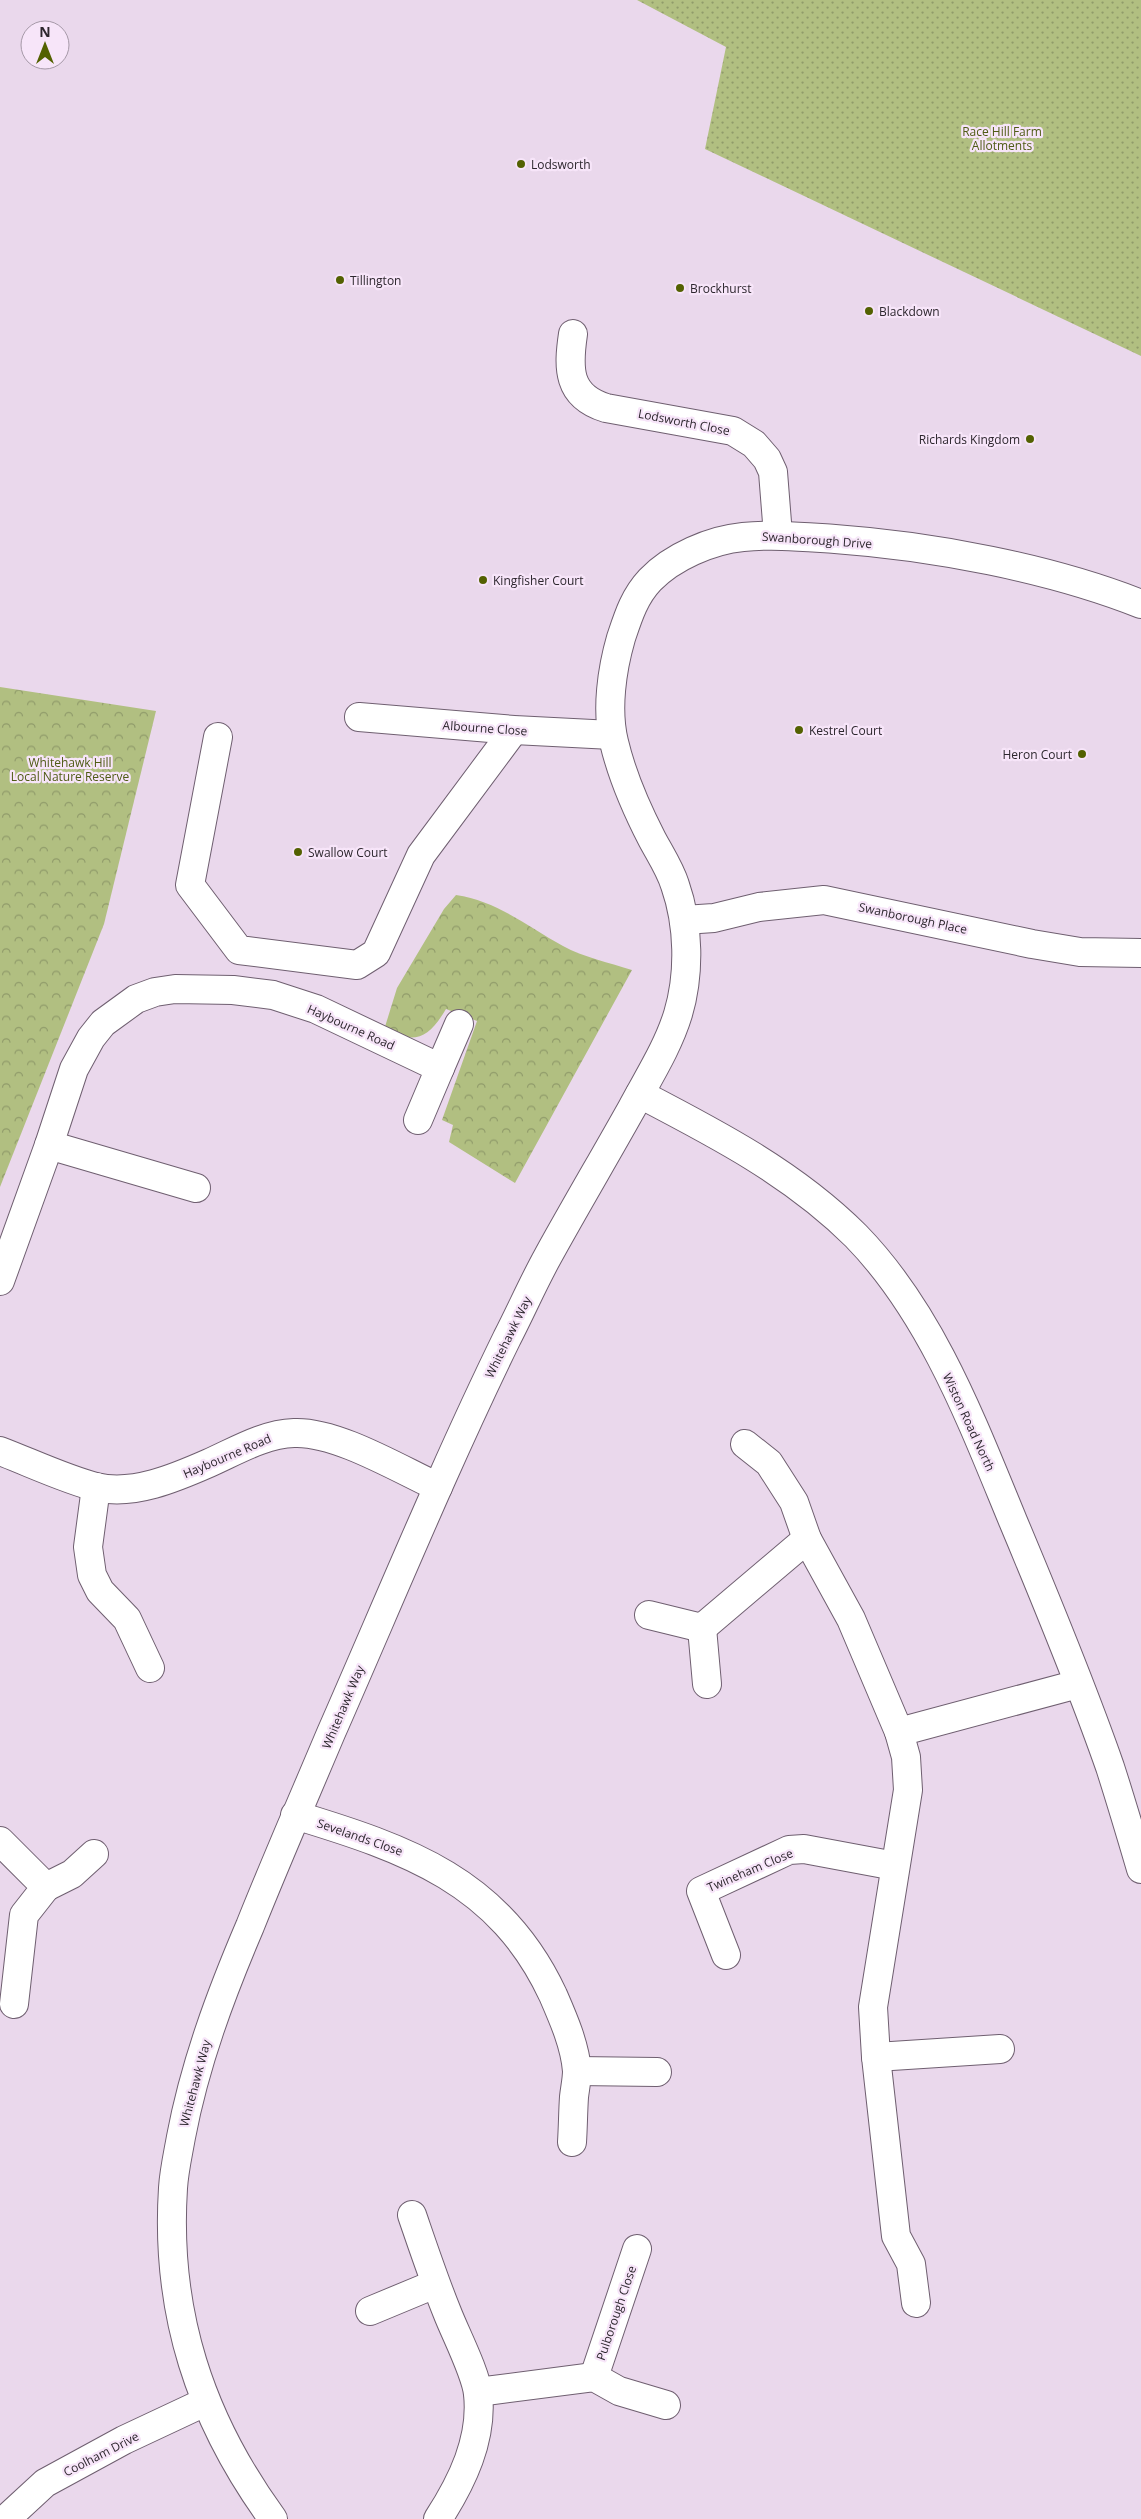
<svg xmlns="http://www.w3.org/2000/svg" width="1141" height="2519" font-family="'Open Sans',sans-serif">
<defs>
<pattern id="grass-dots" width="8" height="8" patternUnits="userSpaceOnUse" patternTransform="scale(1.25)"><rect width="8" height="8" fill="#b1bf81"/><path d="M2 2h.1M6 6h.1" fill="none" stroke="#909b6a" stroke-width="1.8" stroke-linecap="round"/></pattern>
<pattern id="park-crowns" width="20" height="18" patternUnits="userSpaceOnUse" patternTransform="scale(1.25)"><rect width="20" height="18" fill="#b1bf81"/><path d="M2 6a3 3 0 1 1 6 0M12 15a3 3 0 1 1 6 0" fill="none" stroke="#909b6a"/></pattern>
</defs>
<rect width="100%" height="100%" fill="#ead8ec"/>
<path fill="url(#grass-dots)" d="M637,0H1141V356L705,149L726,47Z"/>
<g fill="url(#park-crowns)">
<path d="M0,687L156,711L104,924L0,1187Z"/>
<path d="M456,895C497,901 527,926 563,946C583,957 610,963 632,970L515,1183L449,1142L453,1125L442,1120L477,1021L446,1009C428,1039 416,1044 384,1030L397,988L444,909Z"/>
</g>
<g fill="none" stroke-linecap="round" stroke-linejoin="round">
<g stroke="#6f5f70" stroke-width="30">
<g id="minor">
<path d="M573,334C568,368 567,396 606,408L733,431L754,444L767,459L773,472L778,535"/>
<path d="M359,717L514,730L612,735"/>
<path d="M218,737L190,885L239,950L357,965L376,953L421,855L514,730"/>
<path d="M684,920L714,918L759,907L824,900L1032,944L1080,952L1141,953"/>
<path d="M440,1068L459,1024"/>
<path d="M640,1094C717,1134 794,1174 856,1236C932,1314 972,1422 1013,1521C1047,1602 1081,1684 1110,1767C1121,1801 1131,1835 1141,1869"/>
<path d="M49,1145L196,1188"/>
<path d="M0,1281L49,1145L74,1069L91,1038L103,1023L136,999L155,992L175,989L233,990L273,995L316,1009L440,1068L418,1120"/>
<path d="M745,1444L769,1463L794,1502L807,1539L851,1619L899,1732L906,1757L908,1790L873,2007L876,2057L896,2236L911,2264L916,2303"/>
<path d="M0,1451C29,1462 67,1480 96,1487C133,1496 175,1478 209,1463C236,1451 264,1434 294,1433C336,1431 399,1469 438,1487"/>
<path d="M96,1487L88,1547L92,1575L100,1591L127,1619L150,1668"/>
<path d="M649,1615L702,1628L807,1539"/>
<path d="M702,1628L707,1684"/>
<path d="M899,1732L1078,1684"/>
<path d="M295,1815C407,1849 500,1881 553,1995C563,2018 575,2045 577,2071C577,2079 575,2088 574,2097C573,2112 573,2127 572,2142"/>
<path d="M0,1841L46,1887L24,1915L14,2004"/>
<path d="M46,1887L72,1874L94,1854"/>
<path d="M726,1955L701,1891L789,1850L804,1849L895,1866"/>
<path d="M876,2057L1000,2049"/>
<path d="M577,2071L657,2072"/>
<path d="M412,2215C423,2247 434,2280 447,2312C455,2333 476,2373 478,2394C483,2439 462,2482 438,2519"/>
<path d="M370,2311L435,2284"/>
<path d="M594,2377L637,2249"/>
<path d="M478,2392L594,2377L619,2391L666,2405"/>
<path d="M6,2519L45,2483L124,2440L205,2402"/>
<path d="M273,2519C200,2419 165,2312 173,2188C174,2171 178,2154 181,2137C195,2063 221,1994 250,1926C276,1861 304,1797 331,1733C389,1601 444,1467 507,1338C521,1311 533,1283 548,1256C575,1207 604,1158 632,1108C648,1078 668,1047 678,1014C690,974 689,925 675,885C670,869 660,854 652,839C636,808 622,776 614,742C606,710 612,669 621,638C628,617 634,597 650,580C672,557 711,540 743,537C774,534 804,537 835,539C933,546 1050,568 1141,604"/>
</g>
</g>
<use href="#minor" stroke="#fff" stroke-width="28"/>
</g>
<g fill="#536101" stroke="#f7e5f9" stroke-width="2">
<circle cx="521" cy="164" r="5"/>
<circle cx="340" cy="280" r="5"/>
<circle cx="680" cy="288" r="5"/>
<circle cx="869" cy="311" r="5"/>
<circle cx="1030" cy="439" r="5"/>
<circle cx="483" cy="580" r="5"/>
<circle cx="799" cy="730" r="5"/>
<circle cx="1082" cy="754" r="5"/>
<circle cx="298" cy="852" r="5"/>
</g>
<g text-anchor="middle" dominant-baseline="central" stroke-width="4.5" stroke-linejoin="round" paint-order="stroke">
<g font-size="12" fill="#4f5b15" stroke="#f7e5f9">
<text x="1002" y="131">Race Hill Farm<tspan x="1002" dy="14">Allotments</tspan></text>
<text x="70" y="762">Whitehawk Hill<tspan x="70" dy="14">Local Nature Reserve</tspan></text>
</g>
<g font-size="12" fill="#2d272e" stroke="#f7e5f9" text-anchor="start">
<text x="531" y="164">Lodsworth</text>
<text x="350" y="280">Tillington</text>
<text x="690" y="288">Brockhurst</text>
<text x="879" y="311">Blackdown</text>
<text x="1020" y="439" text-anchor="end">Richards Kingdom</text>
<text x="493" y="580">Kingfisher Court</text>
<text x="809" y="730">Kestrel Court</text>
<text x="1072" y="754" text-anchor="end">Heron Court</text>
<text x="308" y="852">Swallow Court</text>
</g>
<g font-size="12" fill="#2d272e" stroke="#f7e5f9">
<text transform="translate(684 422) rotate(11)">Lodsworth Close</text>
<text transform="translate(817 540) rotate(4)">Swanborough Drive</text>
<text transform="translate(485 728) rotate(4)">Albourne Close</text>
<text transform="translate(913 918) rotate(12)">Swanborough Place</text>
<text transform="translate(351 1027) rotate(24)">Haybourne Road</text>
<text transform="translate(508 1337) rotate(-64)">Whitehawk Way</text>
<text transform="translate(969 1422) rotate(65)">Wiston Road North</text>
<text transform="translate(227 1456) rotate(-23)">Haybourne Road</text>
<text transform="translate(343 1707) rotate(-67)">Whitehawk Way</text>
<text transform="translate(360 1837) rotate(19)">Sevelands Close</text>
<text transform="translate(750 1870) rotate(-23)">Twineham Close</text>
<text transform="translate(195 2083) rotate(-75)">Whitehawk Way</text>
<text transform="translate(616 2313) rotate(-71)">Pulborough Close</text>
<text transform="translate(101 2454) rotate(-27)">Coolham Drive</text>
</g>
</g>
<g transform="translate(45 45)"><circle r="24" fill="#f7e5f9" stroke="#a699a8"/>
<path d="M0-4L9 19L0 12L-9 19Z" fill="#536101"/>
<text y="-8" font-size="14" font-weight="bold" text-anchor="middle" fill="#2d272e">N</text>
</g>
</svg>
